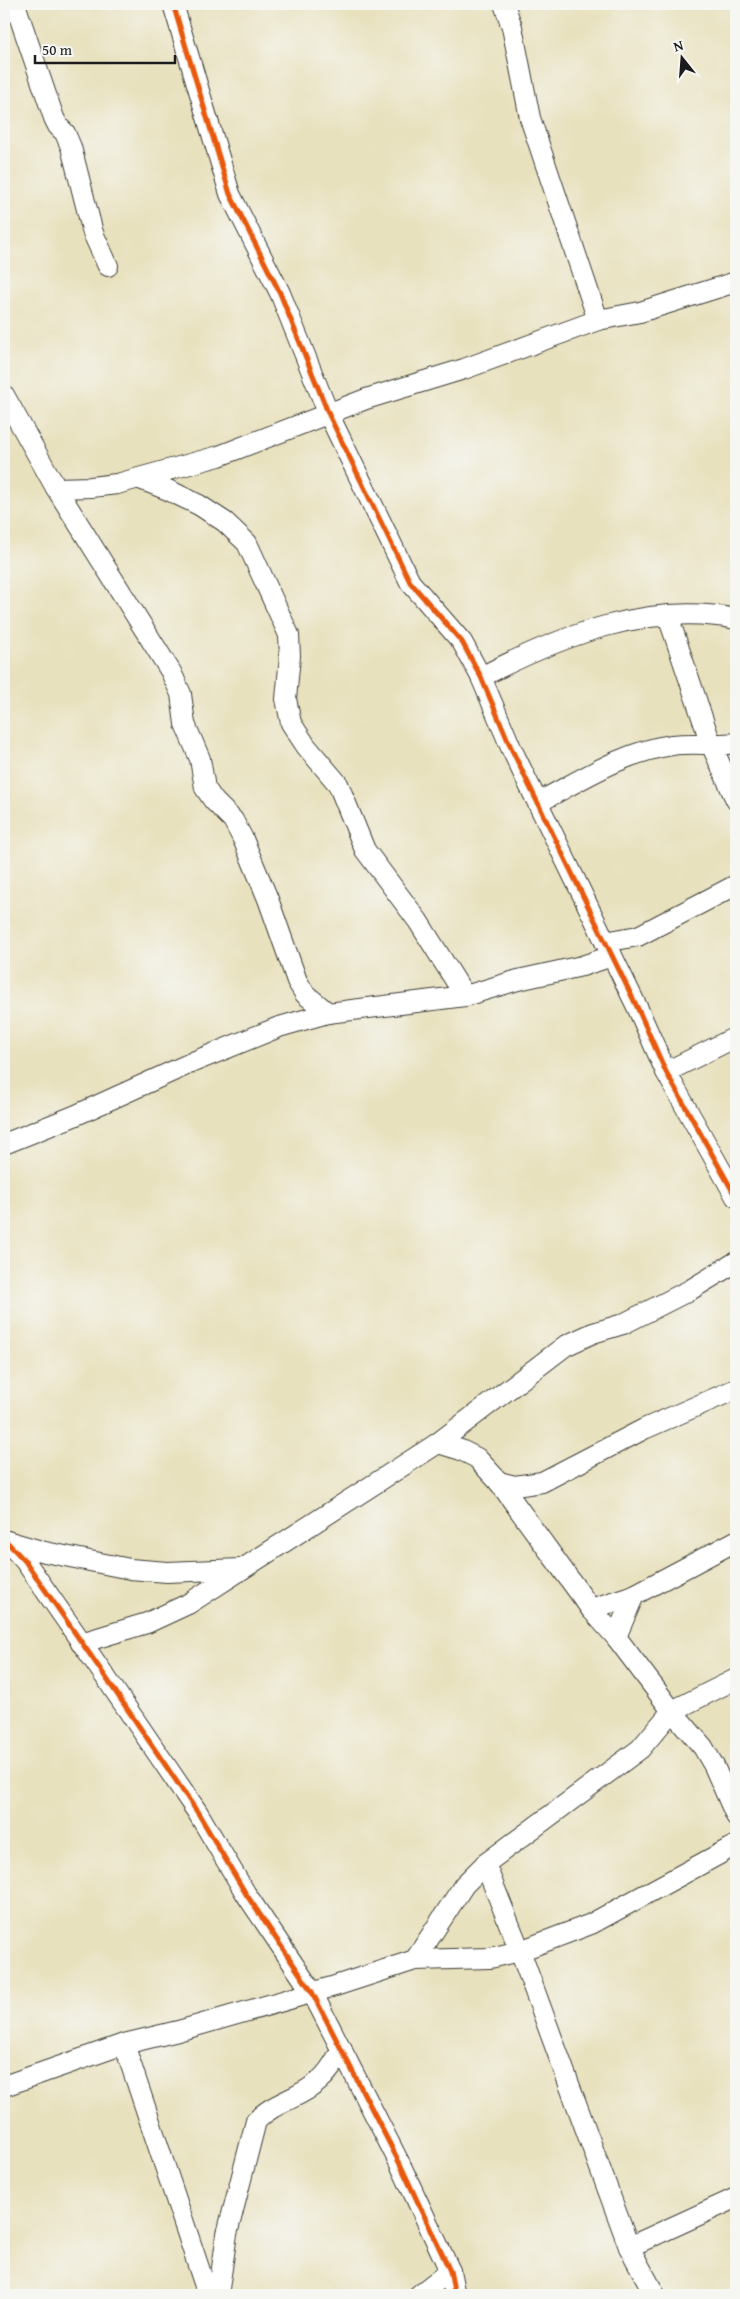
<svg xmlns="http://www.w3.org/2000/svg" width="740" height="2299" font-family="'Gentium Book Plus',serif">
<rect width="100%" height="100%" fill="#f6f6f2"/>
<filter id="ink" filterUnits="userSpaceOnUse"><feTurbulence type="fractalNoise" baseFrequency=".02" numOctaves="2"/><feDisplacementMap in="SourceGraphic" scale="10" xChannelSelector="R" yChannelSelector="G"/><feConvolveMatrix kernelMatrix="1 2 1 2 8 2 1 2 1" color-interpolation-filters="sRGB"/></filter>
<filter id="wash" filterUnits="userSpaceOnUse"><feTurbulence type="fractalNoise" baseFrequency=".0096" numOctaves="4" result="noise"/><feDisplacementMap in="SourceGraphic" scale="20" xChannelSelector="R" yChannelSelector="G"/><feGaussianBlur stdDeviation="1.12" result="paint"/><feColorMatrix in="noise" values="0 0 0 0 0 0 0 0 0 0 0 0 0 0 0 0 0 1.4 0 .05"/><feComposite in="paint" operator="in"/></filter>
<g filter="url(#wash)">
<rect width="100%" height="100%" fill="#e8e1bd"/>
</g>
<g filter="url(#ink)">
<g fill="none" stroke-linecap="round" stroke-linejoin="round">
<g stroke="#3b3a34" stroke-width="22">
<g id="minor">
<path d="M15,4L54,118L58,126L65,133L71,147L93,233L108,266"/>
<path d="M173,4L230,194L280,293L329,415L410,582L462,642L481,677L512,750L638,1009L666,1072L736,1197"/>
<path d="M504,4L512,27L530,118L598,320"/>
<path d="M4,395L56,488L91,487L117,484L219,456L366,399L464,369L598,320L640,312L736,282"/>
<path d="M140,479L168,490L199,505L225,522L247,543L289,635L290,656L286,699L291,723L306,746L338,784L365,850L418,921L465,996"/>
<path d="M56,488L171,672L181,694L185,724L200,759L205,788L214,801L233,820L243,839L268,899L297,981L305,994L328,1013"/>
<path d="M668,616L711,744L736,800"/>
<path d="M481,677C558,637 649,601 736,619"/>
<path d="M539,802C581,780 623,752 672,745C693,742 715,746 736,743"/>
<path d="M605,942L638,936L736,885"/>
<path d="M666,1072L736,1037"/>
<path d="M4,1144L74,1116L193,1062L279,1027L328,1013L465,996L518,980L582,966L612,956"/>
<path d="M438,1443L461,1450L477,1458L499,1482L591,1609L616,1637L672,1711L703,1747L714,1766L736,1816"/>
<path d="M499,1482L515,1486L542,1482L644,1429L736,1389"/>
<path d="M7,1541L25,1561L98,1666L198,1813L246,1894L312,1992L400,2164L450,2271L455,2295"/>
<path d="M7,1541L45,1552L130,1569L167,1572L241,1569"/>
<path d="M591,1609L634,1595L736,1541"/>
<path d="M616,1637L634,1595"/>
<path d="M81,1643L147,1623L188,1604L438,1443L565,1346L593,1333L623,1324L690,1290L736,1262"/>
<path d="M485,1864L520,1951L629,2247L655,2295"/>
<path d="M415,1960L464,1885L485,1864L640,1749L672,1711L736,1679"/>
<path d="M124,2044L208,2295"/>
<path d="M4,2086L124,2044L178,2031L335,1986L415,1960L490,1958L520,1951L591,1924L736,1845"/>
<path d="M629,2247L736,2198"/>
<path d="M218,2295L227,2234L256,2121C273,2102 301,2098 319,2081C330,2072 335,2061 342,2049"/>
<path d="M419,2295L450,2271"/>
</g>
</g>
<use href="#minor" stroke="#fff" stroke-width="20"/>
<g stroke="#f6f6f2" stroke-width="8">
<g id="cycleway">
<path d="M173,4L230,194L280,293L329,415L410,582L462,642L481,677L512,750L638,1009L666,1072L736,1197"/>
<path d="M4,1539L25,1561L98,1666L198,1813L246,1894L312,1992L400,2164L450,2271L455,2295"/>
</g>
</g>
<use href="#cycleway" stroke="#e8590c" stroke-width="5"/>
</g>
</g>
<rect width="740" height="2299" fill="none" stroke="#f6f6f2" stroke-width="20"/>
<g transform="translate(682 58) rotate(343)" stroke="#f6f6f2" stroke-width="4" paint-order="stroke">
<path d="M0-4L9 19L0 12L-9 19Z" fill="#1c1c1c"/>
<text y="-8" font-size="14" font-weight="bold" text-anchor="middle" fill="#1c1c1c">N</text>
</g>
<path d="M35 55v8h140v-8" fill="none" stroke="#1c1c1c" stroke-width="2.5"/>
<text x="42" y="55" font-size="15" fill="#1c1c1c" stroke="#f6f6f2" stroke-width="4" paint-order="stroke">50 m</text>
</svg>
